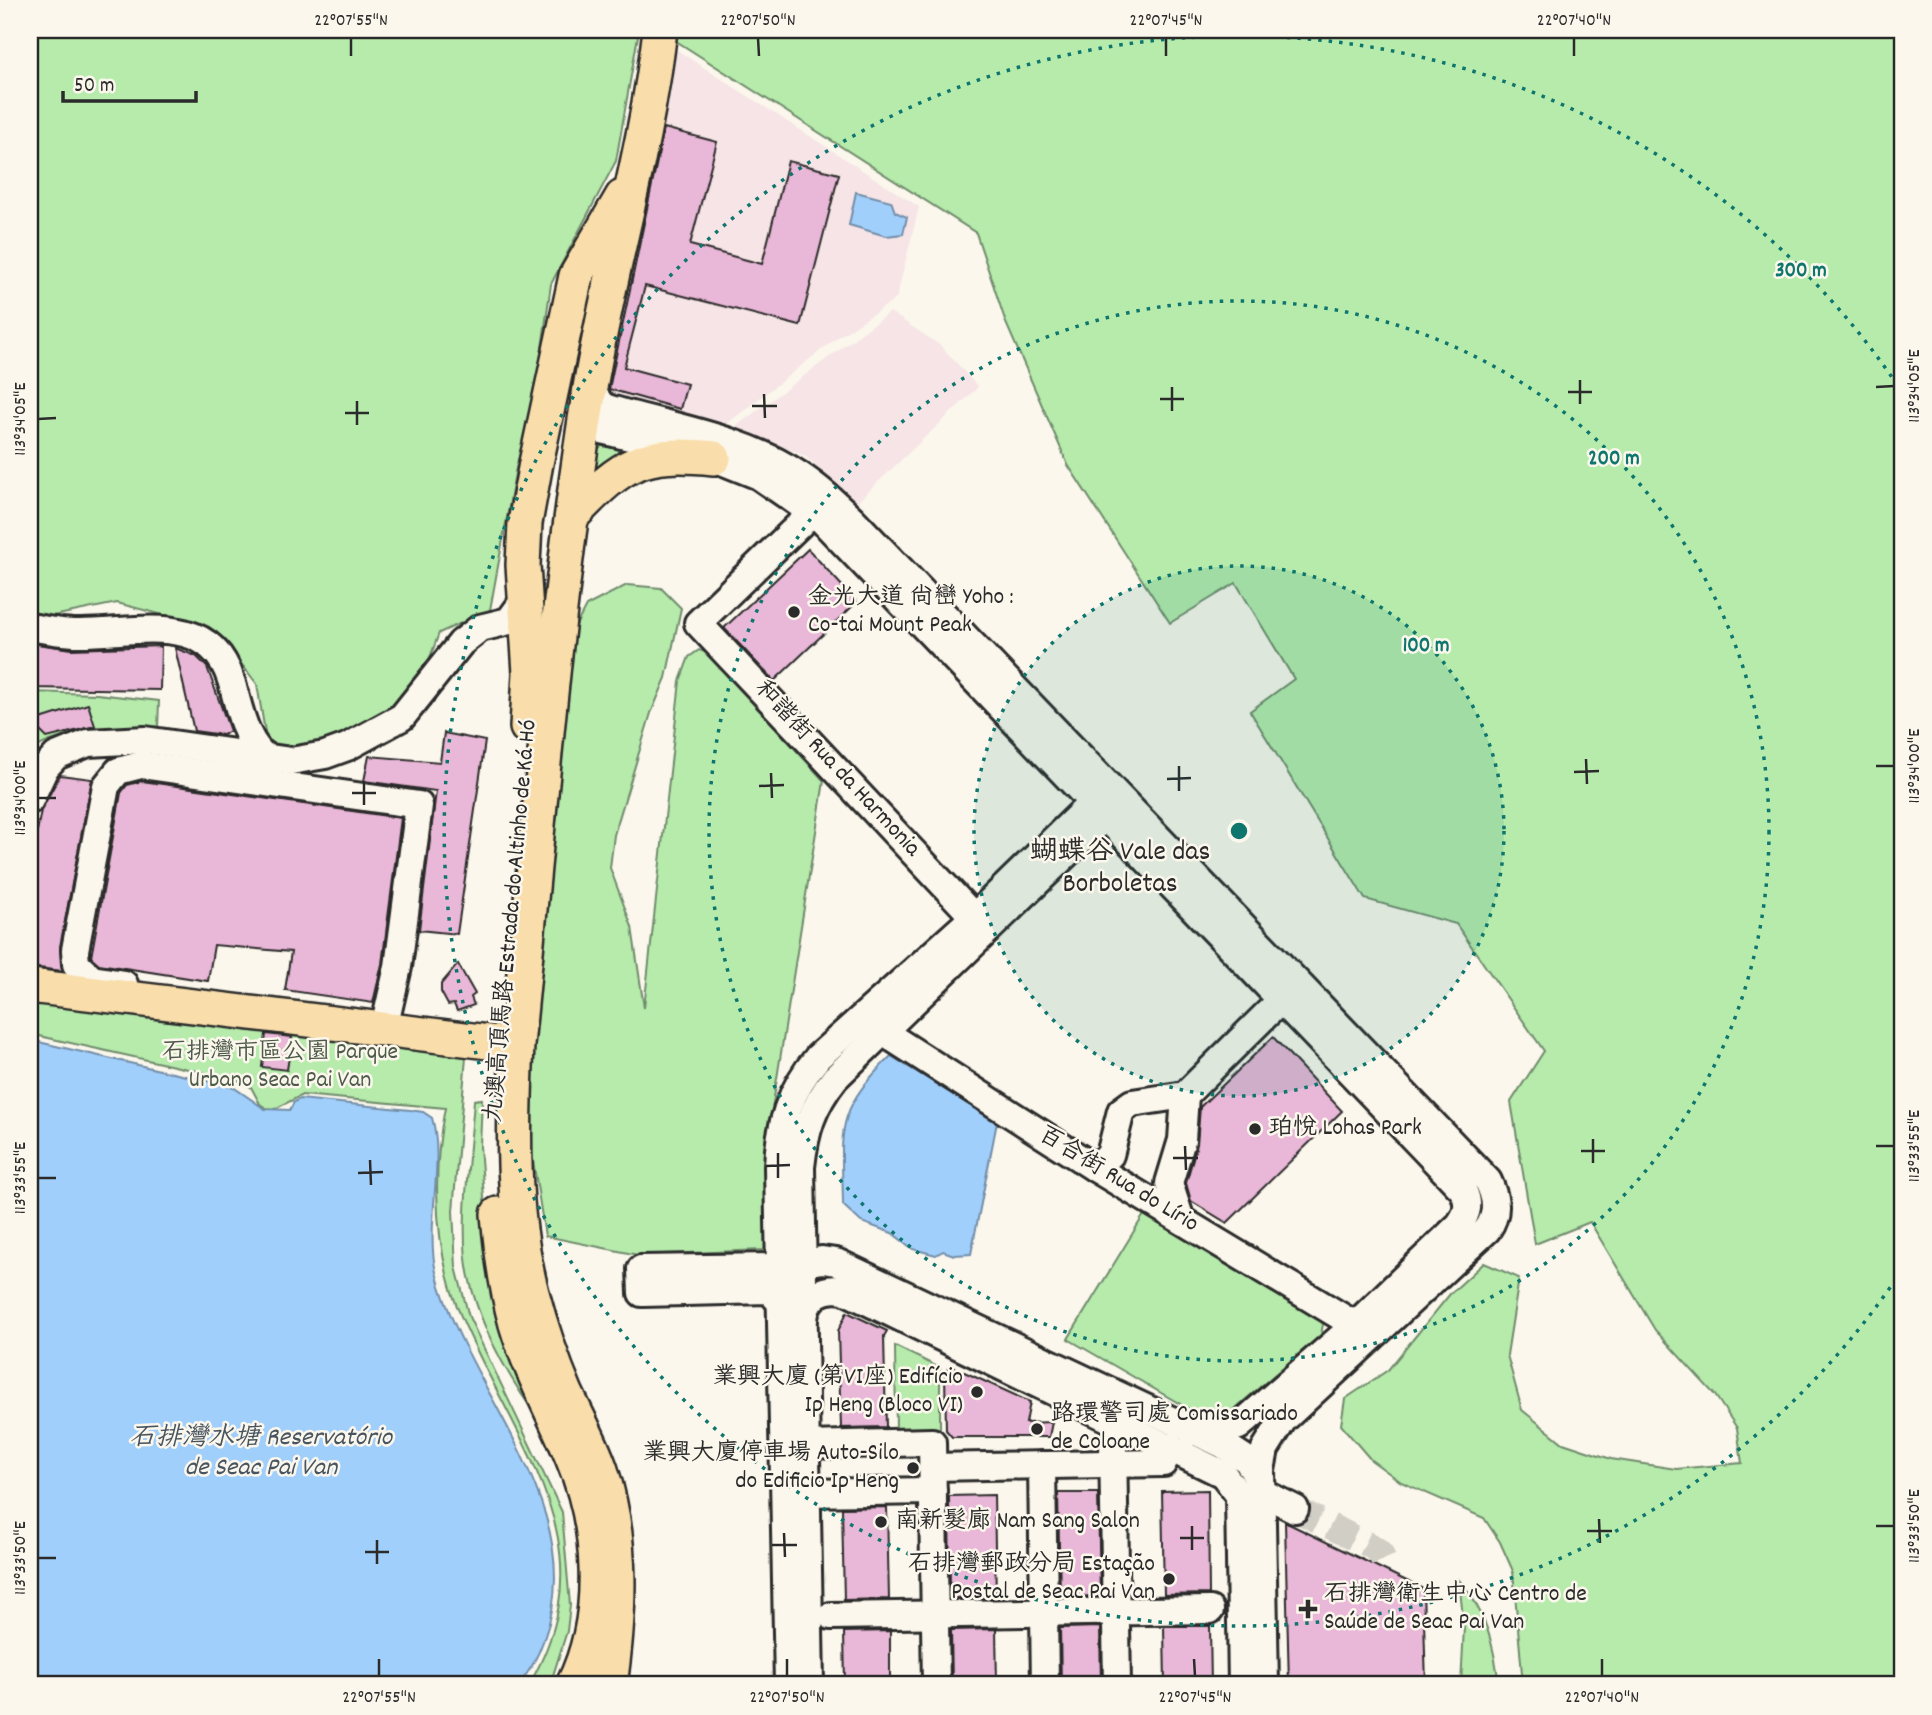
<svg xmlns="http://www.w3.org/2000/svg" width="1932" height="1715" font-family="Dekko,'LXGW WenKai TC',sans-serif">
<rect width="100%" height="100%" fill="#fbf7ec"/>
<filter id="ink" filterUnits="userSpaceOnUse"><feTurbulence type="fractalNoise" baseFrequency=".0143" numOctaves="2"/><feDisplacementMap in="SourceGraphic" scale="14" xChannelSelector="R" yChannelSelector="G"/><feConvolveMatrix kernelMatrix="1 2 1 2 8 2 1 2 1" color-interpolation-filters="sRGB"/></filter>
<g filter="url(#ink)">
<g fill="#f6e4e6">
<path d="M672,47L919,207L896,299L838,337L720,429L604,392Z"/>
<path d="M890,312L941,346L978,387L857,502L805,456L735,427Z"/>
</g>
<g fill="#b6ebac" stroke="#708b6c" stroke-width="2">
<path d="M30,30H639L616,161L551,284L535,398L516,468L490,610L439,633C431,655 424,677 409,696C393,718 309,754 282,751C277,750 271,746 267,744L257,684L228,647L198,624L117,603L53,616L30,614Z"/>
<path d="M659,30H1902V1685H1523L1513,1571L1500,1542L1484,1518L1401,1482L1371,1460L1341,1425L1345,1399L1388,1370L1450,1294L1484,1263L1519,1278L1507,1355L1522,1410L1563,1443L1611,1459L1676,1469L1742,1463L1737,1428L1715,1395L1655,1330L1590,1222L1535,1244L1511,1102L1544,1051L1456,924L1365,899L1250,711L1294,679L1236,583L1170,623L1068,465L1006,323L976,233Z"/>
<path d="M610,441L635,450L590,480L597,449Z"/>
<path d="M627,585L661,588L681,608L666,678L651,713L614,835L610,868L632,927L644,1008L680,681L689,657L699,650L708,653L824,781L772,1110L768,1248L763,1250L638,1255L545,1236L527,1122L569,639L586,606Z"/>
<path d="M30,692L97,694L159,701L158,729C115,728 67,728 30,751Z"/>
<path d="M30,998L466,1057L453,1211L456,1267L469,1317L562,1512L570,1605L567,1631L550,1685H529C601,1560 538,1474 482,1361C469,1334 455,1307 448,1278C434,1224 434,1161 445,1108L302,1095L275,1109L266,1108L260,1104L251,1087L237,1080L30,1034Z"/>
<path d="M482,1099L480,1146L488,1249L546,1429C513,1385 481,1332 469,1277C458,1231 471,1149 474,1100Z"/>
<path d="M1145,1213L1321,1317L1323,1324L1321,1335L1225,1417L1201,1416L1068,1339Z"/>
<path d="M895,1346L940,1368V1430L922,1436L896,1431Z"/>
<path d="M1459,1580C1486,1611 1494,1645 1499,1685H1461L1464,1627Z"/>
</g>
<g fill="#a1cffc" stroke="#728da8" stroke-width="2">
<path d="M856,192L891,201L895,212L907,217L903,234L886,236L849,225Z"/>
<path d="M30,1040L233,1087L265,1109L290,1110L294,1102L300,1099L410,1110L423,1112L432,1118C445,1160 425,1227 436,1272C466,1391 593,1508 544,1639C538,1656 530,1672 518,1685H30Z"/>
<path d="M891,1056L997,1122L971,1254L954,1255L943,1251L936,1255L913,1249L892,1233L861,1222L843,1205C842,1130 833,1113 891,1056Z"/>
</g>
<g fill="#e9b7d7" stroke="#2b2b2b" stroke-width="2">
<path d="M664,128L717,142L690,245L762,264L788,161L839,174L800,326L645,286L624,367L687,384L680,409L609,389Z"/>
<path d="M808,549L857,602L774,681L724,628Z"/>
<path d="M30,643L72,649L161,646L160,690L30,688Z"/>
<path d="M175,648L196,656L207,667L230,731L223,735L194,731Z"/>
<path d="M88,704L95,726L47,738L31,722Z"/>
<path d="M444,733L485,741L457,934L419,930L436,791L364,781L369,756L440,762Z"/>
<path d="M60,775L92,779L60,947L63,971L30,967V869L41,810Z"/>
<path d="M142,781L401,818L382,964L373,1003L285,990L291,952L214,945L208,981L99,964L91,957L121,793L127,785Z"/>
<path d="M458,964L475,994L471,997L474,1005L457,1011L454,1004L448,1005L441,992V984Z"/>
<path d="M266,1034L292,1037L287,1070L262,1067Z"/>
<path d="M1273,1037L1342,1111L1227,1223L1191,1201L1186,1183L1197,1144L1200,1107Z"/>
<path d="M847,1312L887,1331L884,1336L886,1427L841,1428L838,1331Z"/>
<path d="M951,1366L1030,1402L1026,1423L1052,1422L1049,1437H952L946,1430L945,1372Z"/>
<path d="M1208,1490L1209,1594L1164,1595L1162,1491Z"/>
<path d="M1058,1493H1098L1100,1596L1060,1597Z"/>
<path d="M994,1495L996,1598H950L949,1496Z"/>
<path d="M887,1507L889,1599L844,1600L842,1508Z"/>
<path d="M1285,1522L1423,1589L1426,1685H1289Z"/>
<path d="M1164,1626H1210L1211,1685H1165Z"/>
<path d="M1100,1627L1101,1685H1061L1060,1628Z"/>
<path d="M996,1629L997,1685H952L951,1630Z"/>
<path d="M890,1631V1685H845L844,1632Z"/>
</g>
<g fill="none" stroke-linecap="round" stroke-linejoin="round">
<path stroke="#d1cec5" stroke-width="26" stroke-dasharray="26 13" stroke-linecap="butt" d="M1295,1509L1371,1546L1380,1552L1386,1566"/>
<g stroke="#2b2b2b" stroke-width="32">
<g id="minor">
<path d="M590,389L602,406L610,409C672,427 745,438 799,475C819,488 836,504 853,520L1488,1181C1496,1198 1499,1213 1487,1230L1283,1420L1265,1449L1261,1470L1265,1685"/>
<path d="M585,426L714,458L759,476L820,518L1463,1190C1470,1204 1468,1213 1459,1225L1355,1325L1239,1426L1222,1431L1192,1432"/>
<path d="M825,500L698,623L974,917"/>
<path d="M30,627C46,630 62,633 78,633C134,634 209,609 231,680C240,709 244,743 270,761"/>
<path d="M30,800L45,768L56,756L88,743L145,740L291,761L325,755L347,747L402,717L461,643L480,628L509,621L525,599"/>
<path d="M124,984L92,979L76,964L75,950L106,786L118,771L141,765L419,805L398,967L387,1015"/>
<path d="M883,1032L1095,1168L1355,1325"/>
<path d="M1095,1168L1110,1155L1121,1111L1132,1103L1185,1095L1281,1000"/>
<path d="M1180,1217L1169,1183L1182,1140L1185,1095"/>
<path d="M781,1303L769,1290L642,1293L641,1269L780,1267L822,1260L836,1262L1224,1445L1247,1460L1261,1484"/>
<path d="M804,1319C806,1297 822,1286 844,1290L1223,1474L1239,1495L1242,1685"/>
<path d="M1113,1443L1117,1685"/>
<path d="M806,1445L932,1442L936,1685"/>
<path d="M1042,1465L1045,1685"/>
<path d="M932,1467L1163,1463L1170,1447"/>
<path d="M1261,1492L1295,1509"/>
<path d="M806,1493L933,1491"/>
<path d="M831,1616L1210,1610"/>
<path d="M788,1685L778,1167C779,1124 790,1090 818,1057L974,917L1105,790"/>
<path d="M810,1685L801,1167C805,1131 812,1107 835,1078L1118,804"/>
</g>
</g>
<g stroke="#2b2b2b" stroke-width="38">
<g id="major">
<path d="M574,514C624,462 641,451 714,458"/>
<path d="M527,727L530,673L523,565L525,523L536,463L576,276L622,197"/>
<path d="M30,986L497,1043"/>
<path d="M498,1214C501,1251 506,1288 516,1324C530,1371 553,1412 572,1457C601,1525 607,1617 573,1685"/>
<path d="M610,1685C620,1614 624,1539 601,1470C592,1444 578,1418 566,1393C552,1360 541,1327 532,1293C511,1212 513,1127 517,1045C539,826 555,605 590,388C610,267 646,151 660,30"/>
</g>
</g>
<use href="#minor" stroke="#fbf7ec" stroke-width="26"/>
<use href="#major" stroke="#f9deab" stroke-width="33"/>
</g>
</g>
<path fill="none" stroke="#2b2b2b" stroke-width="2.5" d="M351,38V56M758,38L759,56M1166,38V56M1574,38V56M1580,380V404M1172,387V411M1876,387L1894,386M1568,392H1592M764,394L765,418M1160,399H1184M357,401V425M752,406H777M345,413H369M38,419L56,418M1586,759L1587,784M1179,766V791M1876,766H1894M1574,772L1599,771M771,773L772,798M1167,779L1191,778M364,781V805M759,786L784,785M352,793H376M38,798H56M1593,1139V1163M1185,1146L1186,1170M1876,1146H1894M1581,1151H1605M778,1153V1178M1173,1158H1198M370,1160L371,1185M766,1166L790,1165M358,1173L383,1172M38,1178H56M1599,1519L1600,1543M1192,1526V1550M1876,1526H1894M1587,1531H1612M784,1533L785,1557M1180,1538H1204M377,1540V1564M772,1545H797M365,1552H389M38,1558H56M379,1659V1676M787,1659V1676M1194,1659L1195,1676M1602,1659V1676"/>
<circle cx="1239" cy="831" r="265" fill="#0f766e" fill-opacity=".12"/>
<g fill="none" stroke="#0f766e" stroke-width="3.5" stroke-dasharray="3.5 7">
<circle cx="1239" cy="831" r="265"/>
<circle cx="1239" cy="831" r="530"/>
<path d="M1902 1270A795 795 0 1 1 1902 392"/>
</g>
<g fill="#2b2b2b" stroke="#fbf7ec" stroke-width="2.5">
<circle cx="794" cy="612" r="7"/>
<circle cx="1255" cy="1129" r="7"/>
<circle cx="977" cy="1392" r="7"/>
<circle cx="1037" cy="1429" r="7"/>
<circle cx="913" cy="1468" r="7"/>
<circle cx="881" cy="1522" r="7"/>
<circle cx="1169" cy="1579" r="7"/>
<path d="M1304.5 1598.5h7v7h7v7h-7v7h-7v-7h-7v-7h7z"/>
</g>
<g text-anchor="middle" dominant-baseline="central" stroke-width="5" stroke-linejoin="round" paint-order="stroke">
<g font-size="24" fill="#2b2b2b" stroke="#fbf7ec" text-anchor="start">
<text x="808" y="598">金光大道 尚巒 Yoho :<tspan x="808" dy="28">Co-tai Mount Peak</tspan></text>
<text x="1269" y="1129">珀悅 Lohas Park</text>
<text x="963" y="1378" text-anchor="end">業興大廈 (第VI座) Edifício<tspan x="963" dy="28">Ip Heng (Bloco VI)</tspan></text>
<text x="1051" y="1415">路環警司處 Comissariado<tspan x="1051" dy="28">de Coloane</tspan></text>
<text x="899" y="1454" text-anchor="end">業興大廈停車場 Auto-Silo<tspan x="899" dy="28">do Edificio Ip Heng</tspan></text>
<text x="895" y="1522">南新髮廊 Nam Sang Salon</text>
<text x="1155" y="1565" text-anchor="end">石排灣郵政分局 Estação<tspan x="1155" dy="28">Postal de Seac Pai Van</tspan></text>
<text x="1324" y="1595">石排灣衛生中心 Centro de<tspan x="1324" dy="28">Saúde de Seac Pai Van</tspan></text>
</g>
<g font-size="24" fill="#2b2b2b" stroke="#fbf7ec">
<text transform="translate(837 769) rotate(47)">和諧街 Rua da Harmonia</text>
<text transform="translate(512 921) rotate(-85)">九澳高頂馬路 Estrada do Altinho de Ká Hó</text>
<text transform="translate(1118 1180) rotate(31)">百合街 Rua do Lírio</text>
</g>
<g font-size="24" fill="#4e5b4b" stroke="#fbf7ec">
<text x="280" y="1053">石排灣市區公園 Parque<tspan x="280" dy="28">Urbano Seac Pai Van</tspan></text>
</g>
<g font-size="26" font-style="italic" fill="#48545f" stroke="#fbf7ec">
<text x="261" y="1438">石排灣水塘 Reservatório<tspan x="261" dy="30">de Seac Pai Van</tspan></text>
</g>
<g font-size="28" fill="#2b2b2b" stroke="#fbf7ec">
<text x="1120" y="854">蝴蝶谷 Vale das<tspan x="1120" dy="32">Borboletas</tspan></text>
</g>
</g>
<circle cx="1239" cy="831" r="10" fill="#0f766e" stroke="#fbf7ec" stroke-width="3.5"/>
<g font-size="21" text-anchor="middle" font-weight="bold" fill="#0f766e" stroke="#fbf7ec" stroke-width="5" stroke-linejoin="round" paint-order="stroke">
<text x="1801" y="276">300 m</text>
<text x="1614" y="464">200 m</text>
<text x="1426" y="651">100 m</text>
</g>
<rect width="1932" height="1715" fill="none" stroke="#fbf7ec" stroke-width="77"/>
<path d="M63 91v10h133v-10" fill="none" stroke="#2b2b2b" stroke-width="3.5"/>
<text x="74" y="91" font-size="21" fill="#2b2b2b" stroke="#fbf7ec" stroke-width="5" paint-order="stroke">50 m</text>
<rect x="38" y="38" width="1856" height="1638" fill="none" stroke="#2b2b2b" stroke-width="2.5"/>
<g font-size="18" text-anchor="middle" fill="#2b2b2b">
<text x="351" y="25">22°07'55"N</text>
<text x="758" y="25">22°07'50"N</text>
<text x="1166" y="25">22°07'45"N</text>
<text x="1574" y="25">22°07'40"N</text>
<text transform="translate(1913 386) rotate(-90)" y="6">113°34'05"E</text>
<text transform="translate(19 419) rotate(-90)" y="6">113°34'05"E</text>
<text transform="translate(1913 766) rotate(-90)" y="6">113°34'00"E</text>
<text transform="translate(19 798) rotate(-90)" y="6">113°34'00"E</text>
<text transform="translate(1913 1146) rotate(-90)" y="6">113°33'55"E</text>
<text transform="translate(19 1178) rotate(-90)" y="6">113°33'55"E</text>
<text transform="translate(1913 1526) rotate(-90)" y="6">113°33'50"E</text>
<text transform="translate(19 1558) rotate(-90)" y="6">113°33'50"E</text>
<text x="379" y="1702">22°07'55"N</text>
<text x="787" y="1702">22°07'50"N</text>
<text x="1195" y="1702">22°07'45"N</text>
<text x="1602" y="1702">22°07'40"N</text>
</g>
</svg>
